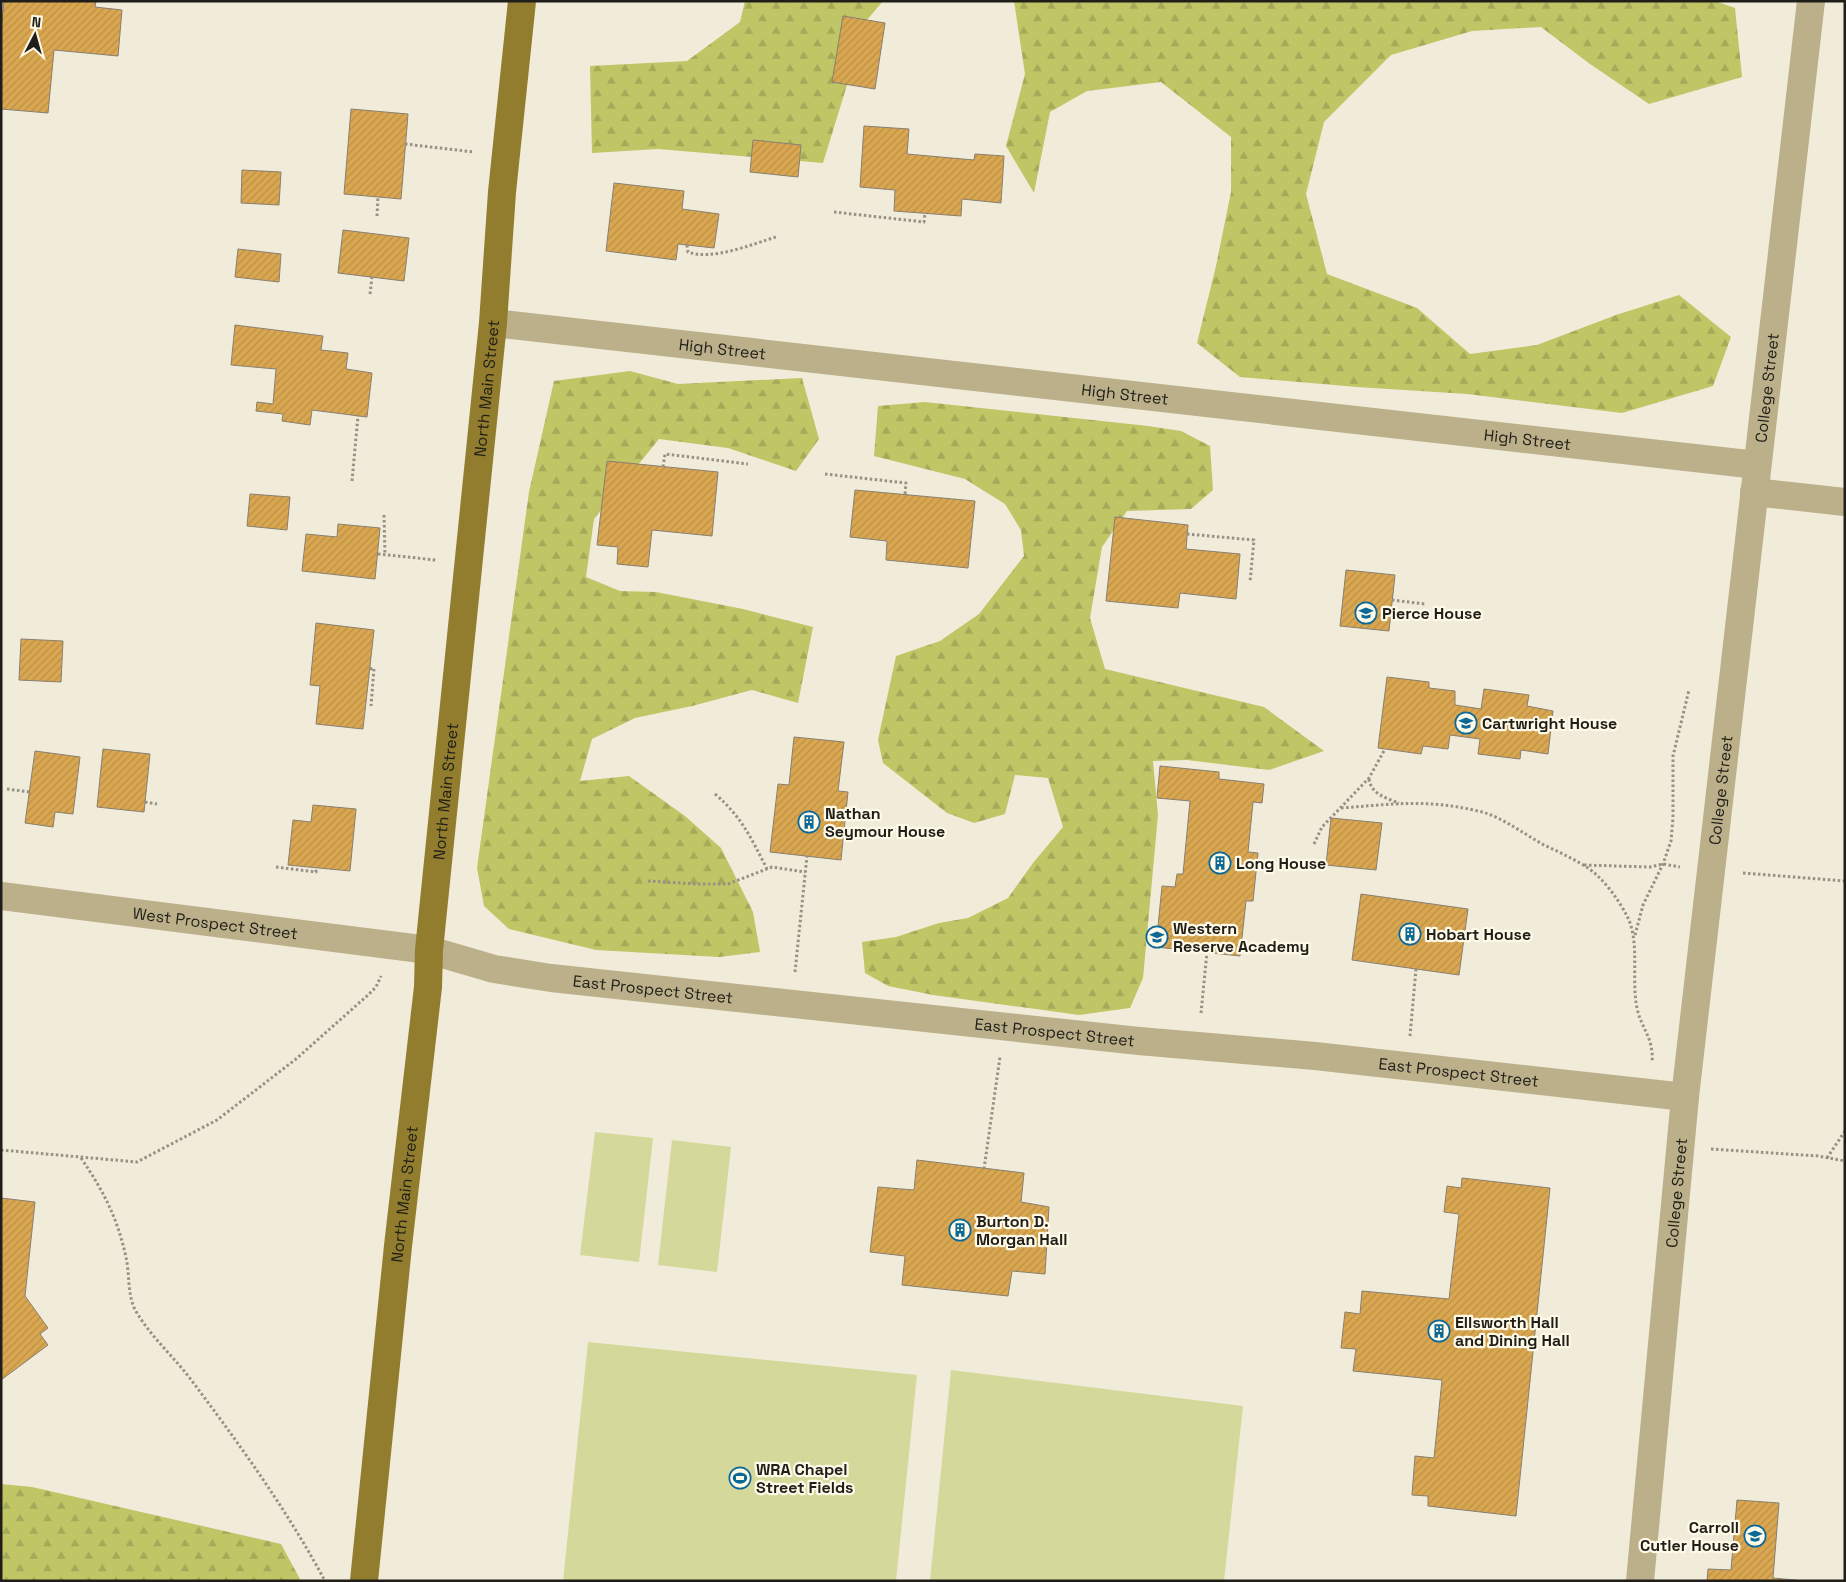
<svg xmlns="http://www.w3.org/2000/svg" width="1846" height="1582" font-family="'Space Grotesk',sans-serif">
<defs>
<pattern id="forest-firs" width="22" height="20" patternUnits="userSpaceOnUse" patternTransform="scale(1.25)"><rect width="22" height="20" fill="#c0c566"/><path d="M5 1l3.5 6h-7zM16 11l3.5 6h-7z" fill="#a5a958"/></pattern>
<pattern id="building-hatch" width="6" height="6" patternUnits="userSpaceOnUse" patternTransform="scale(1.25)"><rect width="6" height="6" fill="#daa751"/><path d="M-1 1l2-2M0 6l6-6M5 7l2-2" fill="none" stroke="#bb8f46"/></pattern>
</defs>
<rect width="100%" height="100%" fill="#f1ebda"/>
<g fill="#d4d99b">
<path d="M595,1132L653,1138L639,1262L580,1255Z"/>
<path d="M672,1140L731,1147L717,1272L658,1265Z"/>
<path d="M588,1342L917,1375L896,1581H563Z"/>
<path d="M951,1370L1243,1406L1224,1581H930Z"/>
</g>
<g fill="url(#forest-firs)">
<path d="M745,1H883L867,20L823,163L658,149L592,153L590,66L687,61L740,22Z"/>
<path d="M1014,1H1715L1735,8L1742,77L1649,104L1590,64L1541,27L1472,31L1391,55L1324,122L1306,194L1327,274L1417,308L1470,354L1537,345L1616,315L1679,295L1731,337L1713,386L1622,413L1467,394L1357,387L1240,377L1197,343L1216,266L1231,192V137L1161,82L1087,91L1050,112L1034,193L1006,146L1025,74Z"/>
<path d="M630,371L678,384L802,378L819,439L796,471L728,448L659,439L594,519L586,577L620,591L656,592L743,609L813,627L798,703L752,690L692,706L635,718L592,739L580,781L629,776L685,816L721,848L753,912L760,952L719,957L596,950L509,929L484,906L477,868L529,492L554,381Z"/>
<path d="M925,402L1148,426L1181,431L1210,446L1213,490L1191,509L1127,511L1102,547L1090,618L1105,669L1264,707L1324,751L1269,770L1187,760L1153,761L1158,815L1143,978L1130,1008L1079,1015L933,995L888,986L865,973L862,942L896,937L939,923L968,918L1008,898L1033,863L1063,827L1048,778L1015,775L1005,814L974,823L947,813L883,763L878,740L896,656L940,641L979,614L1024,556L1021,530L1005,504L965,479L874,456L878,406Z"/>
<path d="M1,1484L32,1487L281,1544L301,1581H1Z"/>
</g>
<g fill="url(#building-hatch)" stroke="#887f71">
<path d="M4,1H96L95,7L122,10L118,56L54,50L48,113L1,109V31Z"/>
<path d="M843,16L885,23L875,89L832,82Z"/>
<path d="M351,109L408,114L401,199L344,194Z"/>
<path d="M864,126L909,129L907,154L974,160L975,154L1004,156L1001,203L962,199L961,216L894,211L895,190L860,187Z"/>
<path d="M753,140L801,145L798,177L750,172Z"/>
<path d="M242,170L281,172L279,205L241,203Z"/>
<path d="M614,183L684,191L682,209L719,214L714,248L678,244L676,260L606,251Z"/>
<path d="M343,230L409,238L404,281L338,273Z"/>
<path d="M238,249L281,254L279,282L235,277Z"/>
<path d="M235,325L323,336L321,350L348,353L346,369L372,373L367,417L312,410L310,425L282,421L283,414L256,411L257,402L273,404L276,369L231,365Z"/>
<path d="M607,461L718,472L712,536L652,530L648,567L617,564L618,547L597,545Z"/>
<path d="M855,490L975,501L968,568L886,560L887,541L850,537Z"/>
<path d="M250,494L290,497L287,530L247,526Z"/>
<path d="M1115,517L1188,525L1186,549L1240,554L1236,599L1180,593L1178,608L1106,601Z"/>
<path d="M338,524L380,528L375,579L302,571L306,534L337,537Z"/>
<path d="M1346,570L1395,575L1389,631L1340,626Z"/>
<path d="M316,623L374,630L363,729L316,724L320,686L310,685Z"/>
<path d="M21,639L63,641L61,682L19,680Z"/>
<path d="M1387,677L1429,682V688L1455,691V705L1481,709L1484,689L1529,695L1527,706L1553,711L1548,754L1521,750L1520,759L1478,754L1480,739L1450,735L1448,749L1423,746L1421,754L1378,748Z"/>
<path d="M794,737L844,742L838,791L848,792L841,860L770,852L778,784L789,785Z"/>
<path d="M103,749L150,754L144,812L97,807Z"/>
<path d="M35,751L80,757L73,814L55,812L53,827L25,823Z"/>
<path d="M1160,766L1219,772V779L1264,784L1262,803L1253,802L1248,852L1258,853L1253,901H1246L1240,956L1156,947L1162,886L1175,887L1177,874H1183L1190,801L1157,798Z"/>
<path d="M313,805L356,809L350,871L288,865L293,820L311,822Z"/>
<path d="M1331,818L1382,823L1376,870L1326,865Z"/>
<path d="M1361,894L1468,909L1459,975L1352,960Z"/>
<path d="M917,1160L1024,1173L1021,1202L1049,1207L1045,1274L1012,1271L1008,1296L902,1285L905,1256L870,1252L878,1187L914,1190Z"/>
<path d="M1462,1178L1550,1188L1516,1516L1428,1506V1496L1412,1495L1415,1456L1434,1458L1442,1380L1353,1371L1356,1349L1341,1348L1345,1312L1360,1314L1362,1291L1449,1299L1459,1214L1444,1212L1447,1186L1461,1188Z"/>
<path d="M1,1198L35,1202L25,1296L48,1328L40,1334L48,1345L1,1380Z"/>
<path d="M1737,1500L1779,1503L1773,1578L1805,1581H1707L1708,1569L1731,1570Z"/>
</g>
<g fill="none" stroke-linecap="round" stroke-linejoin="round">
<g stroke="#959185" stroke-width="3" stroke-dasharray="2.5 2.5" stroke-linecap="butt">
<path d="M405,144L474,152"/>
<path d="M834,212L924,222L925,213"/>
<path d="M377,216L378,197"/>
<path d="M687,245L688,252C713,261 752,244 776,237"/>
<path d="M370,294L372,277"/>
<path d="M663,467L665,454L748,464"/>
<path d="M825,474L906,483L905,494"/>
<path d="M352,481L358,416"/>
<path d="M384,515L385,555"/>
<path d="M1187,534L1254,540L1250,582"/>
<path d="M378,554L436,560"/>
<path d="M1392,600L1425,604"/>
<path d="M370,669L374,668L371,706"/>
<path d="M1369,779C1371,794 1386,798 1399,803"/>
<path d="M7,789L30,792"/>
<path d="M715,794C742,817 751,838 767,869"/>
<path d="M145,802L157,804"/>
<path d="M1341,808C1382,805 1417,800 1458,807C1469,809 1481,811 1491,815C1510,823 1526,835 1544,845C1559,852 1574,859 1588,868C1604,879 1619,900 1628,918C1640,944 1631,979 1637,1008C1641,1028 1654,1038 1652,1062"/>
<path d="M1314,844L1322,827L1369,778L1385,749"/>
<path d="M1584,865L1650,867L1663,864L1680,867"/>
<path d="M276,867L316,872V868"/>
<path d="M1743,873L1845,881"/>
<path d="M648,881L697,884H728L772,867L805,872"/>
<path d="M1635,935L1643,905L1663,864L1671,841L1673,818V756L1689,690"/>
<path d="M795,972L807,856"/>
<path d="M1201,1013L1207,952"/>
<path d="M1410,1036L1416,969"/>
<path d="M1711,1149L1818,1156L1845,1161"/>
<path d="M1,1150L137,1162L217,1120L296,1059L368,995L376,987L381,976"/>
<path d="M81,1158C104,1192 117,1217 126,1257C130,1275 127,1298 137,1313C152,1338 175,1358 192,1381C240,1445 287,1510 325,1581"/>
<path d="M1827,1158L1845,1131"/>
<path d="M984,1169L1000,1057"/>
</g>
<g stroke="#bbb08a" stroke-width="28">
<path id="s1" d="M493,323L1757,465"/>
<path d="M1754,492L1845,502"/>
<path id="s2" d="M429,950L494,969L551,978L1139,1041L1315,1056L1685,1097"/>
<path id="s3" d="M1640,1581L1685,1097L1811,1"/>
</g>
<path stroke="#bbb08a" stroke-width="28" id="s4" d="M1,896L429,950"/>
<path stroke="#917d2d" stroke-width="28" id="s5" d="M364,1581L398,1246L428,987L429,950L493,323L502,192L522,1"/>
</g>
<defs>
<g id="school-ring" transform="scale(1.125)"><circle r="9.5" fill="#fff9e7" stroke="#0b6897" stroke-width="1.5"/><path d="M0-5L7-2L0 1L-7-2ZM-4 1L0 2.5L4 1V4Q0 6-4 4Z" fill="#0b6897"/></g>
<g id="building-ring" transform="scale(1.125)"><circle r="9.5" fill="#fff9e7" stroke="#0b6897" stroke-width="1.5"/><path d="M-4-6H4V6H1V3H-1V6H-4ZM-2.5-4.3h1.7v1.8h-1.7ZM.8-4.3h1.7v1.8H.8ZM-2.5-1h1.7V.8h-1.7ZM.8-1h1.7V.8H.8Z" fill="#0b6897"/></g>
<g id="university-ring" transform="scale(1.125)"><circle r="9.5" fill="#fff9e7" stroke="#0b6897" stroke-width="1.5"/><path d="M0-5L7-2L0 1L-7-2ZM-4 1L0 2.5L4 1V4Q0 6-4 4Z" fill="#0b6897"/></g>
<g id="stadium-ring" transform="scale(1.125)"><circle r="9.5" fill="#fff9e7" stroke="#0b6897" stroke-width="1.5"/><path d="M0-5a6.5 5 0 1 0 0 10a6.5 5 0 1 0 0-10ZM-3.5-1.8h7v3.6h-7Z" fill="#0b6897"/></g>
</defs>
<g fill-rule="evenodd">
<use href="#school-ring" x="1366" y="613"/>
<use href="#school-ring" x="1466" y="723"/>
<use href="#building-ring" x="809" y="822"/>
<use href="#building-ring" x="1220" y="863"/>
<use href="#building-ring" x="1410" y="934"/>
<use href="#university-ring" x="1157" y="937"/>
<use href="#building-ring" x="960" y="1230"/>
<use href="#building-ring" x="1439" y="1331"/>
<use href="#stadium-ring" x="740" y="1478"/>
<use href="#school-ring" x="1755" y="1536"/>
</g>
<g text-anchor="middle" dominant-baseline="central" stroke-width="4.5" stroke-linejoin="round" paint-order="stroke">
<g font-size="16" fill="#201e18" stroke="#fff9e7">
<text stroke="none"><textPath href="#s1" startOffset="231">High Street</textPath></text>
<text stroke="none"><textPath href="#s5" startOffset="1199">North Main Street</textPath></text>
<text stroke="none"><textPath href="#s3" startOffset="1200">College Street</textPath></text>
<text stroke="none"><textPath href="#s1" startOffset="636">High Street</textPath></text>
<text stroke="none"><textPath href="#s1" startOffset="1041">High Street</textPath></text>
<text stroke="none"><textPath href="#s3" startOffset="795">College Street</textPath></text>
<text stroke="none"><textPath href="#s5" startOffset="794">North Main Street</textPath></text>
<text stroke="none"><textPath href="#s4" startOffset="216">West Prospect Street</textPath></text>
<text stroke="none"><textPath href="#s2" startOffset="228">East Prospect Street</textPath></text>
<text stroke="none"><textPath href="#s2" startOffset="632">East Prospect Street</textPath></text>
<text stroke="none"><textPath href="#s2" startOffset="1038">East Prospect Street</textPath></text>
<text stroke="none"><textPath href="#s3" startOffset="390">College Street</textPath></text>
<text stroke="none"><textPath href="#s5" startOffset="389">North Main Street</textPath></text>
</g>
<g font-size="16" font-weight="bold" fill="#201e18" stroke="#fff9e7" text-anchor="start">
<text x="1382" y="613">Pierce House</text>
<text x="1482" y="723">Cartwright House</text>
<text x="825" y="813">Nathan<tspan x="825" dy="18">Seymour House</tspan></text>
<text x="1236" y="863">Long House</text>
<text x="1173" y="928">Western<tspan x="1173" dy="18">Reserve Academy</tspan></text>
<text x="1426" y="934">Hobart House</text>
<text x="976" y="1221">Burton D.<tspan x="976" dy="18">Morgan Hall</tspan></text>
<text x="1455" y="1322">Ellsworth Hall<tspan x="1455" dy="18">and Dining Hall</tspan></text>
<text x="756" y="1469">WRA Chapel<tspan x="756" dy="18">Street Fields</tspan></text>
<text x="1739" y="1527" text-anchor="end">Carroll<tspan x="1739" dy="18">Cutler House</tspan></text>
</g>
</g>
<rect width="1846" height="1582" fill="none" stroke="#201e18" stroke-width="5"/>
<g transform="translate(35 35) rotate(6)" stroke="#fff9e7" stroke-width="4" paint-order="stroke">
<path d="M0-4L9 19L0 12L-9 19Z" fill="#201e18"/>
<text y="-8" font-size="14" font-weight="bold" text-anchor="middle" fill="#201e18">N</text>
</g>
</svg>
